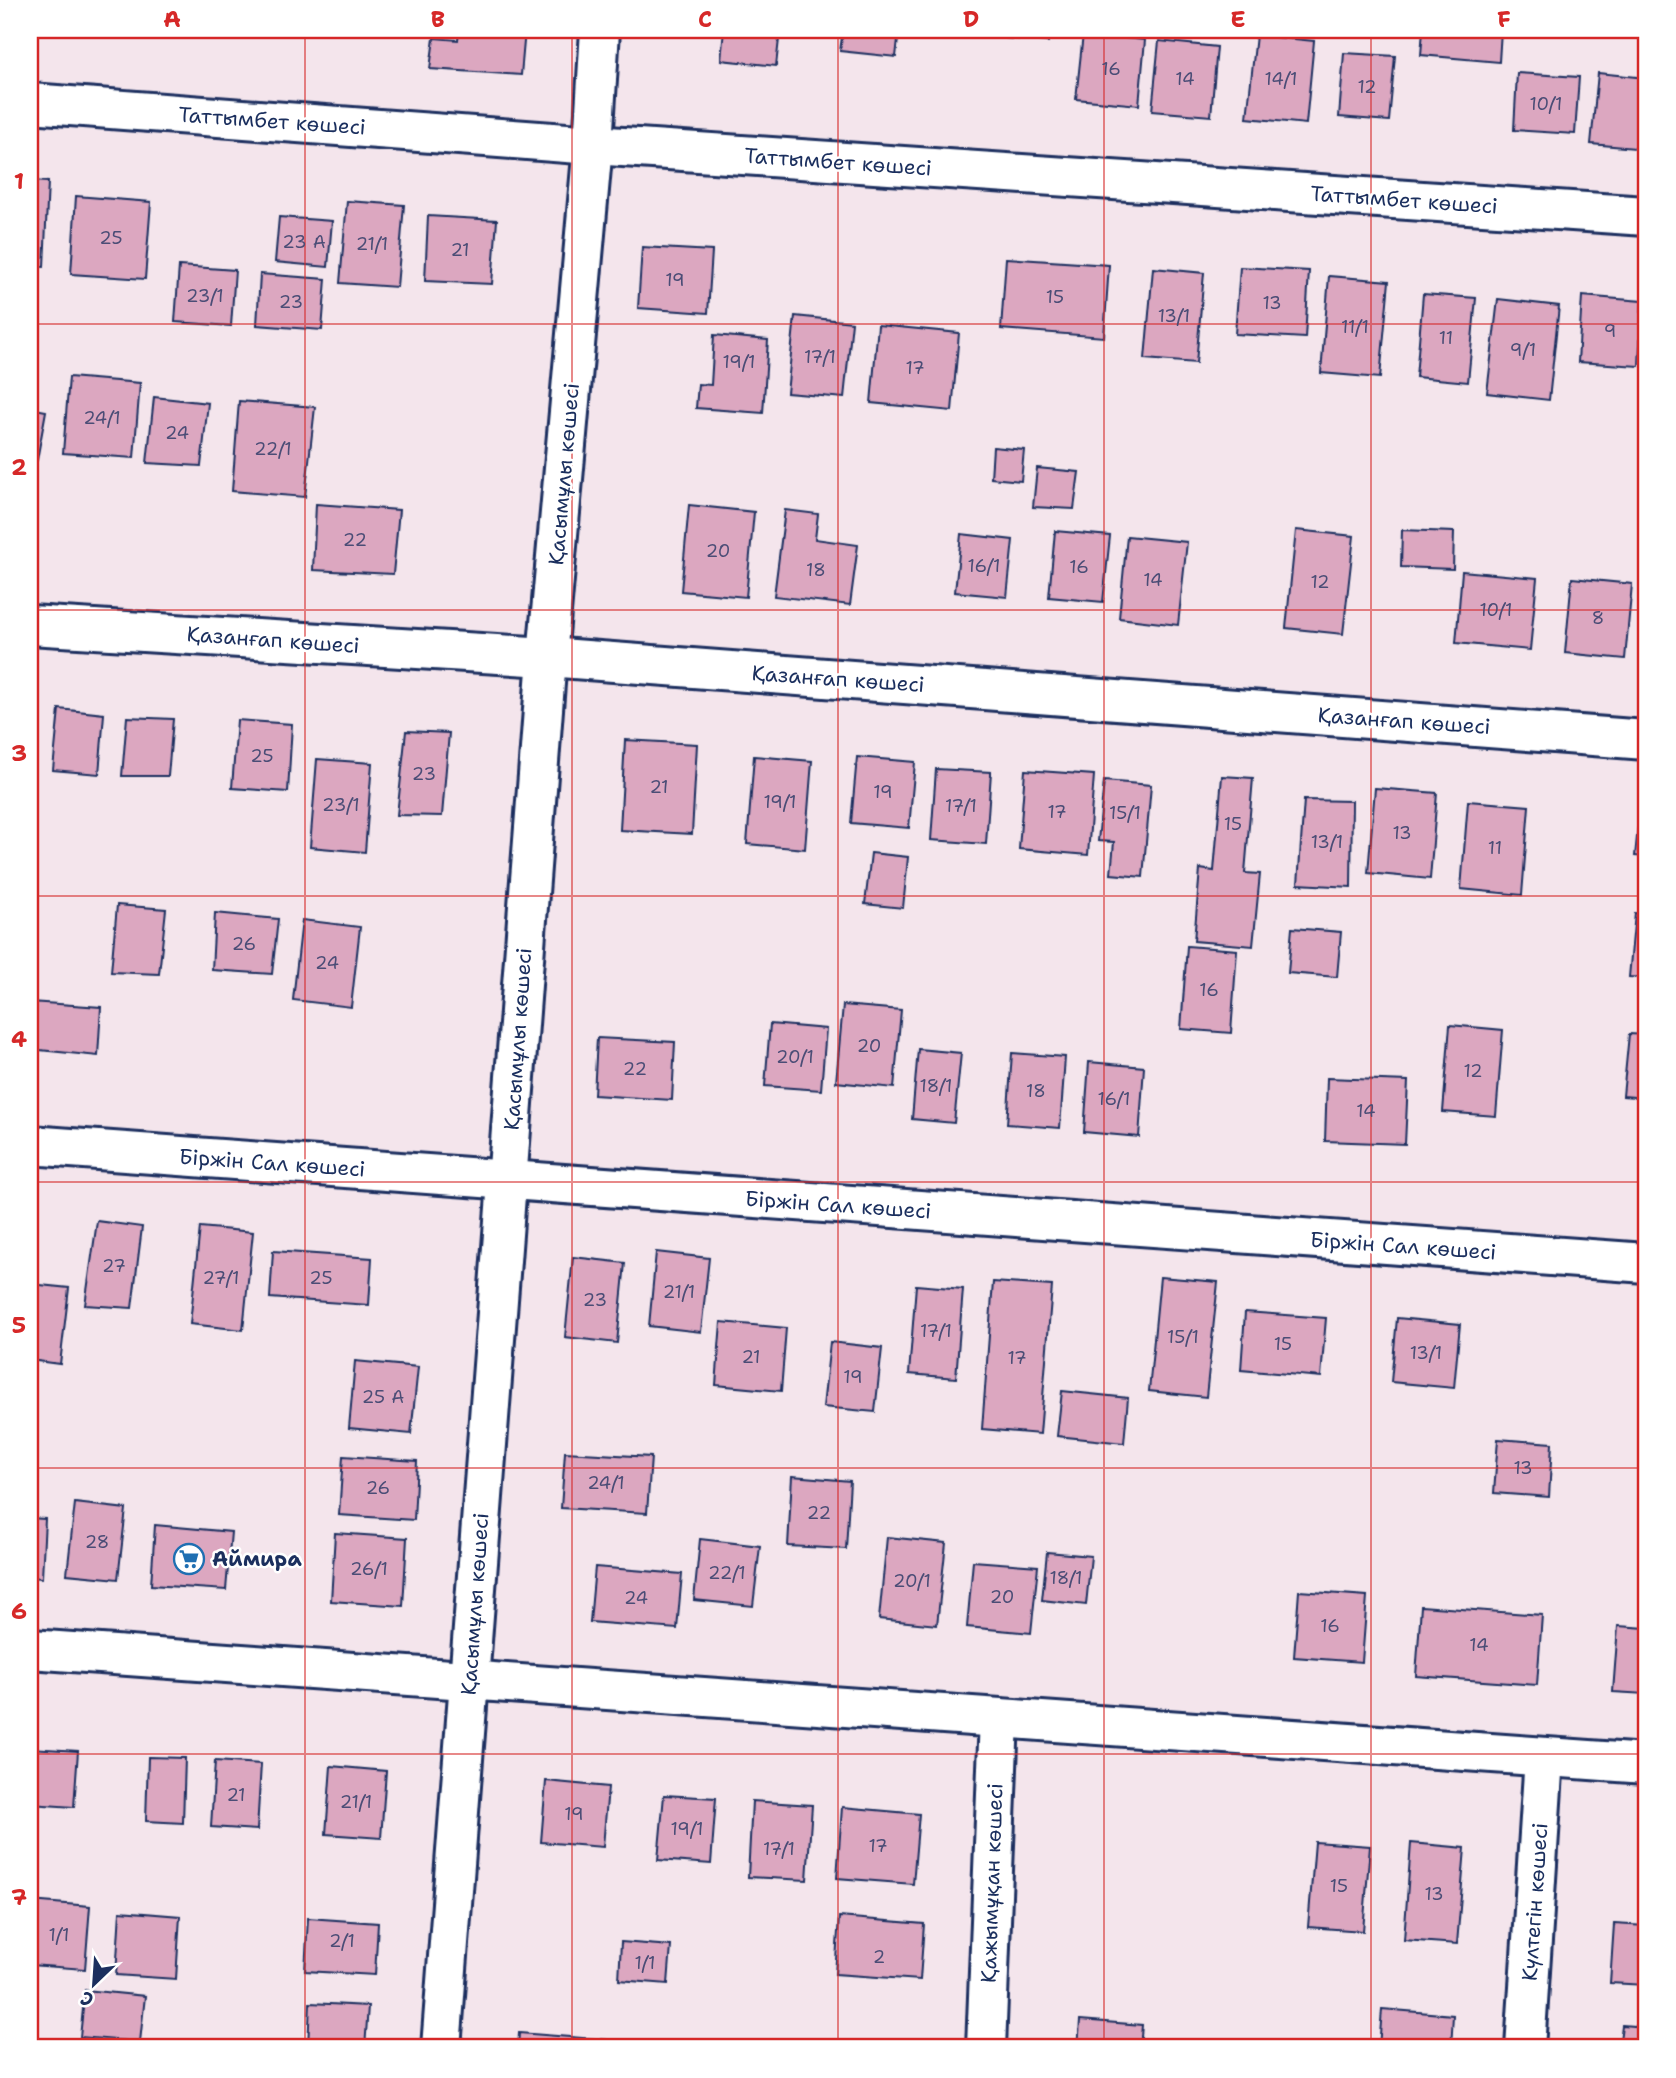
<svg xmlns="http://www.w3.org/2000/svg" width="1676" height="2078" font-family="'Shantell Sans',sans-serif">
<rect width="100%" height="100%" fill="#f4e5ec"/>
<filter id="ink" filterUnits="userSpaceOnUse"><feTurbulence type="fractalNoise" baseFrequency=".0143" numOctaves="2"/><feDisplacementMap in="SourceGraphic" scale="14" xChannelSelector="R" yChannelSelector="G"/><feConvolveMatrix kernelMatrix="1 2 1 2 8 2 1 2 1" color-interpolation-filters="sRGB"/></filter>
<g filter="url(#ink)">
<g fill="#dca7c0" stroke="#1b2f5e" stroke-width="2">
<path d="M108,30H149V34Z"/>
<path d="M267,30H335L334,34Z"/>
<path d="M459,30H525L521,75L430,69L434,38L458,40Z"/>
<path d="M724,30H780L776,66L721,60Z"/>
<path d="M843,30H899L896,57L840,51Z"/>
<path d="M985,30H1049L1048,42L984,36Z"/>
<path d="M1423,30H1501L1499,62L1421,55Z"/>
<path d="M1083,34L1145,40L1139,105L1076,99Z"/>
<path d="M1256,35L1314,41L1306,124L1247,118Z"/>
<path d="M1159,41L1217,47L1211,116L1152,111Z"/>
<path d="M1344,53L1395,56L1389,121L1339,117Z"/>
<path d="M1517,73L1579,77L1575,134L1514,130Z"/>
<path d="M1598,73L1646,78V149L1591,144Z"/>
<path d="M30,181L48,182L44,267L30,266Z"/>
<path d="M76,196L151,202L145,279L71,274Z"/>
<path d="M347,201L404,205L397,287L340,283Z"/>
<path d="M428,216L497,220L492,284L425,281Z"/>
<path d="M279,217L332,221L328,267L275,262Z"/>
<path d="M642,247L712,251L708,313L638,308Z"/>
<path d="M1006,258L1109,265L1104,337L1001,329Z"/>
<path d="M179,266L235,270L231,326L175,322Z"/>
<path d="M1240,267L1309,271L1305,338L1235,334Z"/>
<path d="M1153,268L1204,273L1196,363L1145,359Z"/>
<path d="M260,274L326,279L322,330L257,325Z"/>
<path d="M1329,276L1389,281L1380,378L1321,373Z"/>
<path d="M1423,294L1476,298L1468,382L1416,377Z"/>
<path d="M1582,296L1642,301L1639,366L1578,362Z"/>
<path d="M1498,299L1559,306L1549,400L1487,393Z"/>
<path d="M795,316L852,322L844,398L787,393Z"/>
<path d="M878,325L959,333L952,411L871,403Z"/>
<path d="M714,335L768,340L763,413L696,408L698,384L711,385Z"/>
<path d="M69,377L140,383L134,458L63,453Z"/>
<path d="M154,397L208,403L201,466L147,463Z"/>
<path d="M239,401L315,407L305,497L232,491Z"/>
<path d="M30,408L46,411L37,460L30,459Z"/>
<path d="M993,447L1024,450L1021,481L991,478Z"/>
<path d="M1037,468L1079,472L1074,509L1033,507Z"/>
<path d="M316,504L399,510L393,574L313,570Z"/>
<path d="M689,505L754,512L746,597L681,591Z"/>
<path d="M785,510L818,514L815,539L858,545L850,605L774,596Z"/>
<path d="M1296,530L1354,536L1343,634L1286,628Z"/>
<path d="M1402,530L1454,532L1453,569L1401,567Z"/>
<path d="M1055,531L1110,536L1103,602L1049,597Z"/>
<path d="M961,534L1013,540L1007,597L955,592Z"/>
<path d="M1127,536L1187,542L1178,625L1119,618Z"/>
<path d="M1462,571L1537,578L1530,650L1456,643Z"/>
<path d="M1572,578L1632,584L1625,659L1565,653Z"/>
<path d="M59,709L104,714L99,774L53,770Z"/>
<path d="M127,717L173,719L168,776H122Z"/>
<path d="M237,720L292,724L288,792L232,788Z"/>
<path d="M406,731L449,733L442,816L397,815Z"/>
<path d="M625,740L697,744L692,834L620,830Z"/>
<path d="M754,756L812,761L805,849L747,844Z"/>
<path d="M857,757L915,762L909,828L851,823Z"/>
<path d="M317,759L372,763L365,852L310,847Z"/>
<path d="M936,769L991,772L986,844L931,840Z"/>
<path d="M1025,770L1094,775L1088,855L1019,849Z"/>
<path d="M1222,776L1253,778L1245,873L1260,874L1253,946L1194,941L1200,869L1214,871Z"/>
<path d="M1104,781L1151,785L1143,877L1111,874L1114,842L1098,841Z"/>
<path d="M1375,788L1437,793L1430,879L1368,873Z"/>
<path d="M1304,800L1352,801L1351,887L1298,884Z"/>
<path d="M1468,801L1529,806L1522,895L1461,889Z"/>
<path d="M1640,807L1646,808V857L1635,856Z"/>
<path d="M871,853L908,857L903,908L865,904Z"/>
<path d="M117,905L166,909L159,974L111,972Z"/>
<path d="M215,913L278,919L272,974L212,970Z"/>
<path d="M1635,913L1646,914V978L1629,977Z"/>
<path d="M302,920L360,927L351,1007L293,1000Z"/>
<path d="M1292,928L1341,932L1337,977L1288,973Z"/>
<path d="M1187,946L1237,950L1231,1033L1181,1029Z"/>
<path d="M30,1002L101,1007L98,1056L30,1049Z"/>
<path d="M843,1005L901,1010L894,1088L836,1082Z"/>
<path d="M770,1024L826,1029L821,1090L765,1086Z"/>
<path d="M1450,1025L1503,1030L1496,1116L1443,1112Z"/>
<path d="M1629,1034L1646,1035V1098L1623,1096Z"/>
<path d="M597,1038L675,1042L672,1100L594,1095Z"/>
<path d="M918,1049L961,1053L954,1123L912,1119Z"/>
<path d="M1012,1053L1065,1057L1060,1128L1007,1124Z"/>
<path d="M1089,1062L1144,1067L1139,1137L1084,1132Z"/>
<path d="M1327,1078L1408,1081L1405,1144L1325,1141Z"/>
<path d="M97,1221L142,1227L132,1308L85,1305Z"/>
<path d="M200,1227L253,1232L243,1330L190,1324Z"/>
<path d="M273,1251L372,1258L369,1305L270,1298Z"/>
<path d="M656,1252L709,1258L701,1332L649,1326Z"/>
<path d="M573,1257L625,1263L617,1343L565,1337Z"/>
<path d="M1160,1277L1218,1282L1206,1397L1149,1391Z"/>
<path d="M993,1282L1052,1286L1040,1434L982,1429Z"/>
<path d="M30,1284L69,1288L60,1364L30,1360Z"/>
<path d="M916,1285L963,1289L956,1378L909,1374Z"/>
<path d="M1245,1312L1326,1318L1321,1377L1241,1370Z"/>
<path d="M1397,1318L1460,1324L1454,1388L1391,1382Z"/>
<path d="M721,1322L786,1328L781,1391L716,1385Z"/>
<path d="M830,1342L882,1348L875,1412L823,1407Z"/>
<path d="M355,1361L418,1367L411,1434L349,1428Z"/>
<path d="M1062,1391L1128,1398L1124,1443L1057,1436Z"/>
<path d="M1498,1439L1552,1443L1549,1497L1494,1493Z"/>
<path d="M565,1452L651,1457L647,1513L561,1508Z"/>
<path d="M343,1456L417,1461L414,1520L339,1515Z"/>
<path d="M792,1476L850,1481L846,1549L788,1546Z"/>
<path d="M75,1503L126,1509L118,1579L67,1574Z"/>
<path d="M30,1518L45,1519L42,1578L30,1577Z"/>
<path d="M155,1525L231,1532L226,1590L151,1585Z"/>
<path d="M335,1533L407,1538L403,1606L331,1601Z"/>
<path d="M887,1537L946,1543L937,1625L879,1619Z"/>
<path d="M700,1539L760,1546L753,1606L694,1600Z"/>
<path d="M1047,1552L1091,1556L1086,1605L1042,1600Z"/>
<path d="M973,1561L1038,1566L1031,1633L967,1627Z"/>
<path d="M595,1567L682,1574L677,1629L590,1622Z"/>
<path d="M1299,1591L1367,1596L1362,1662L1294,1657Z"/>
<path d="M1421,1606L1542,1615L1537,1685L1416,1676Z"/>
<path d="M1618,1626L1646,1628V1694L1613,1692Z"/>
<path d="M30,1748L78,1751L74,1807L30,1804Z"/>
<path d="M148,1757L185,1758L183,1823L146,1821Z"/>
<path d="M215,1761L261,1764L257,1830L211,1827Z"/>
<path d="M331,1766L386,1771L381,1838L326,1834Z"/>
<path d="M546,1781L608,1787L603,1847L541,1842Z"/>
<path d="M664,1795L716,1798L711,1864L658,1860Z"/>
<path d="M752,1801L812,1805L807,1880L748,1877Z"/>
<path d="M842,1807L919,1814L913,1884L837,1878Z"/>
<path d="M1315,1842L1370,1846L1363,1931L1308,1927Z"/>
<path d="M1411,1843L1465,1848L1457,1944L1404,1940Z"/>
<path d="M30,1901L90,1906L85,1969L30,1965Z"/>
<path d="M120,1911L180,1916L176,1979L116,1975Z"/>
<path d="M839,1917L924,1924L920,1980L835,1974Z"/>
<path d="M308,1918L378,1923L375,1975L305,1971Z"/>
<path d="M1614,1924L1646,1926V1985L1610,1983Z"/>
<path d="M621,1942L671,1946L668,1984L619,1980Z"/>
<path d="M85,1990L145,1996L140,2042L80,2037Z"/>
<path d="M310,2003L368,2006L365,2048H308Z"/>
<path d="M1382,2009L1453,2015L1451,2048H1379Z"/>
<path d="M1080,2020L1142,2025L1140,2048H1078Z"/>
<path d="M1622,2025L1646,2027V2048H1619Z"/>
<path d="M519,2033L620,2041V2048H518Z"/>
<path d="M837,2043L879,2048H836Z"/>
</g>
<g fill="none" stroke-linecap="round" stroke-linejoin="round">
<g stroke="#1b2f5e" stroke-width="44">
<g id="minor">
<path d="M30,103L593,145L1646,216"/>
<path d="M30,625L547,657L1646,740"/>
<path d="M30,1145L1646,1263"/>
<path d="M30,1649L1646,1764"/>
<path d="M441,2048L547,657L593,145L600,30"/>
<path d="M986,2048L999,1718"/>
<path d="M1525,2048L1544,1757"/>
</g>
</g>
<use href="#minor" stroke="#fff" stroke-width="38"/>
</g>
</g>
<path fill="none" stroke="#d62828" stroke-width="2" stroke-opacity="0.55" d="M305,30V2048M572,30V2048M838,30V2048M1104,30V2048M1371,30V2048M30,324H1646M30,610H1646M30,896H1646M30,1182H1646M30,1468H1646M30,1754H1646"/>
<defs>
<g id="supermarket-ring" transform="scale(1.575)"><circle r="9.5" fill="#fff" stroke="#1f6fb2" stroke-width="1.5"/><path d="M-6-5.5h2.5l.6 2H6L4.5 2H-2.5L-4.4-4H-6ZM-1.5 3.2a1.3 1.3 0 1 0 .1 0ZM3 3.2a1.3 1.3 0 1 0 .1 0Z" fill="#1f6fb2"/></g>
</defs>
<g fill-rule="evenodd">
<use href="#supermarket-ring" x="189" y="1559"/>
</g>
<g text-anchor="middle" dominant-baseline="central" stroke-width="5" stroke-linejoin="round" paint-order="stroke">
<g font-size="18" fill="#4b4d76">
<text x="1111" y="69">16</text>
<text x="1185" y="79">14</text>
<text x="1281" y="79">14/1</text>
<text x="1367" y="87">12</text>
<text x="1546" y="104">10/1</text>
<text x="111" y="238">25</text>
<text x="304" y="242">23 А</text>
<text x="372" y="244">21/1</text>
<text x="460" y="250">21</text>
<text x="675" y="280">19</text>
<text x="205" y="296">23/1</text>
<text x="1055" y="297">15</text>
<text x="291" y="302">23</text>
<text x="1272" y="303">13</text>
<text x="1174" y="316">13/1</text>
<text x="1355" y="327">11/1</text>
<text x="1610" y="331">9</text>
<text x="1446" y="338">11</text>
<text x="1523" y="350">9/1</text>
<text x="820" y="357">17/1</text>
<text x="739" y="362">19/1</text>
<text x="915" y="368">17</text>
<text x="102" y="418">24/1</text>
<text x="177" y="433">24</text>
<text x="273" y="449">22/1</text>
<text x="355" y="540">22</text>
<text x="718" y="551">20</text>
<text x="984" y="566">16/1</text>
<text x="1079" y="567">16</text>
<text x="816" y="570">18</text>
<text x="1153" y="580">14</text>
<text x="1320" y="582">12</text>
<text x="1496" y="610">10/1</text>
<text x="1598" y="618">8</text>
<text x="262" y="756">25</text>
<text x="424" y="774">23</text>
<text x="659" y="787">21</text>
<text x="883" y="792">19</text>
<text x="780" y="802">19/1</text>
<text x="341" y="805">23/1</text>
<text x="961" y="806">17/1</text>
<text x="1057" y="812">17</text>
<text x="1125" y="813">15/1</text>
<text x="1233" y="824">15</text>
<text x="1402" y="833">13</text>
<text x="1327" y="842">13/1</text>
<text x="1495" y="848">11</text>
<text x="244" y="944">26</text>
<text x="327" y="963">24</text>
<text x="1209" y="990">16</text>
<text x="869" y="1046">20</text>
<text x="795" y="1057">20/1</text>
<text x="635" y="1069">22</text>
<text x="1473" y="1071">12</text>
<text x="936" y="1086">18/1</text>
<text x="1036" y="1091">18</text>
<text x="1114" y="1099">16/1</text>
<text x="1366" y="1111">14</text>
<text x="114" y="1266">27</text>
<text x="221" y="1278">27/1</text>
<text x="321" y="1278">25</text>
<text x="679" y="1292">21/1</text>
<text x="595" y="1300">23</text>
<text x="936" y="1331">17/1</text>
<text x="1183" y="1337">15/1</text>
<text x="1283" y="1344">15</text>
<text x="1426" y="1353">13/1</text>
<text x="751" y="1357">21</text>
<text x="1017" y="1358">17</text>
<text x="853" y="1377">19</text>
<text x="383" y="1397">25 А</text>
<text x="1523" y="1468">13</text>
<text x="606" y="1483">24/1</text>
<text x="378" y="1488">26</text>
<text x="819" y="1513">22</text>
<text x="97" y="1542">28</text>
<text x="369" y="1569">26/1</text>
<text x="727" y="1573">22/1</text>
<text x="1066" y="1578">18/1</text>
<text x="912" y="1581">20/1</text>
<text x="1002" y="1597">20</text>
<text x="636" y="1598">24</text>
<text x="1330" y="1626">16</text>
<text x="1479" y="1645">14</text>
<text x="236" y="1795">21</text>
<text x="356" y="1802">21/1</text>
<text x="574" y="1814">19</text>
<text x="687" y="1829">19/1</text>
<text x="878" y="1846">17</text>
<text x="779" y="1849">17/1</text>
<text x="1339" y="1886">15</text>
<text x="1434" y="1894">13</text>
<text x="59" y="1935">1/1</text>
<text x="342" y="1941">2/1</text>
<text x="879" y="1957">2</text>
<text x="645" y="1963">1/1</text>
</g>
<g font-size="21" fill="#1b2f5e" stroke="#fff">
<text transform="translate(272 121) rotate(4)">Таттымбет көшесі</text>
<text transform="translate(838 162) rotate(4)">Таттымбет көшесі</text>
<text transform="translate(1404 200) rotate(4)">Таттымбет көшесі</text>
<text transform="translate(564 474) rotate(-85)">Қасымұлы көшесі</text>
<text transform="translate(273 640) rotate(4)">Қазанғап көшесі</text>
<text transform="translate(838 679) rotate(4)">Қазанғап көшесі</text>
<text transform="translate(1404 721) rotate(4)">Қазанғап көшесі</text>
<text transform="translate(518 1039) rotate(-86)">Қасымұлы көшесі</text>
<text transform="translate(272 1163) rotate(4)">Біржін Сал көшесі</text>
<text transform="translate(838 1205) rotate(4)">Біржін Сал көшесі</text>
<text transform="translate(1403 1246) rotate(4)">Біржін Сал көшесі</text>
<text transform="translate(475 1604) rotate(-86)">Қасымұлы көшесі</text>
<text transform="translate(992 1883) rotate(-88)">Қажымұқан көшесі</text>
<text transform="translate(1535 1902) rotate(-86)">Күлтегін көшесі</text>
</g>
<g font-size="21" font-weight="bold" fill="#1b2f5e" stroke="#fff" text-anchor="start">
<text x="212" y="1559">Аймира</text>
</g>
</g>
<rect width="1676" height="2078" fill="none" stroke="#fff" stroke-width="77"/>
<g transform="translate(94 1984) rotate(205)" stroke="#ffffff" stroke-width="5" paint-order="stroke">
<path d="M0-5L12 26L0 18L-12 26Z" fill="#1b2f5e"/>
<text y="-10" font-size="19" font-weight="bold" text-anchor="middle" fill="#1b2f5e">С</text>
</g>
<rect x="38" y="38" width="1600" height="2001" fill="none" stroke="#d62828" stroke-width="2.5"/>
<g font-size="23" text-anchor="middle" font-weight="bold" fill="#d62828">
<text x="172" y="27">A</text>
<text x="438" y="27">B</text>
<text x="705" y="27">C</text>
<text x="971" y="27">D</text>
<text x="1238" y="27">E</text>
<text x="1504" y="27">F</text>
<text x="19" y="189">1</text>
<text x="19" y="475">2</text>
<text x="19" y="761">3</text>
<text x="19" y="1047">4</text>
<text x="19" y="1333">5</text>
<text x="19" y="1619">6</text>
<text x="19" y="1905">7</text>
</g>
</svg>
